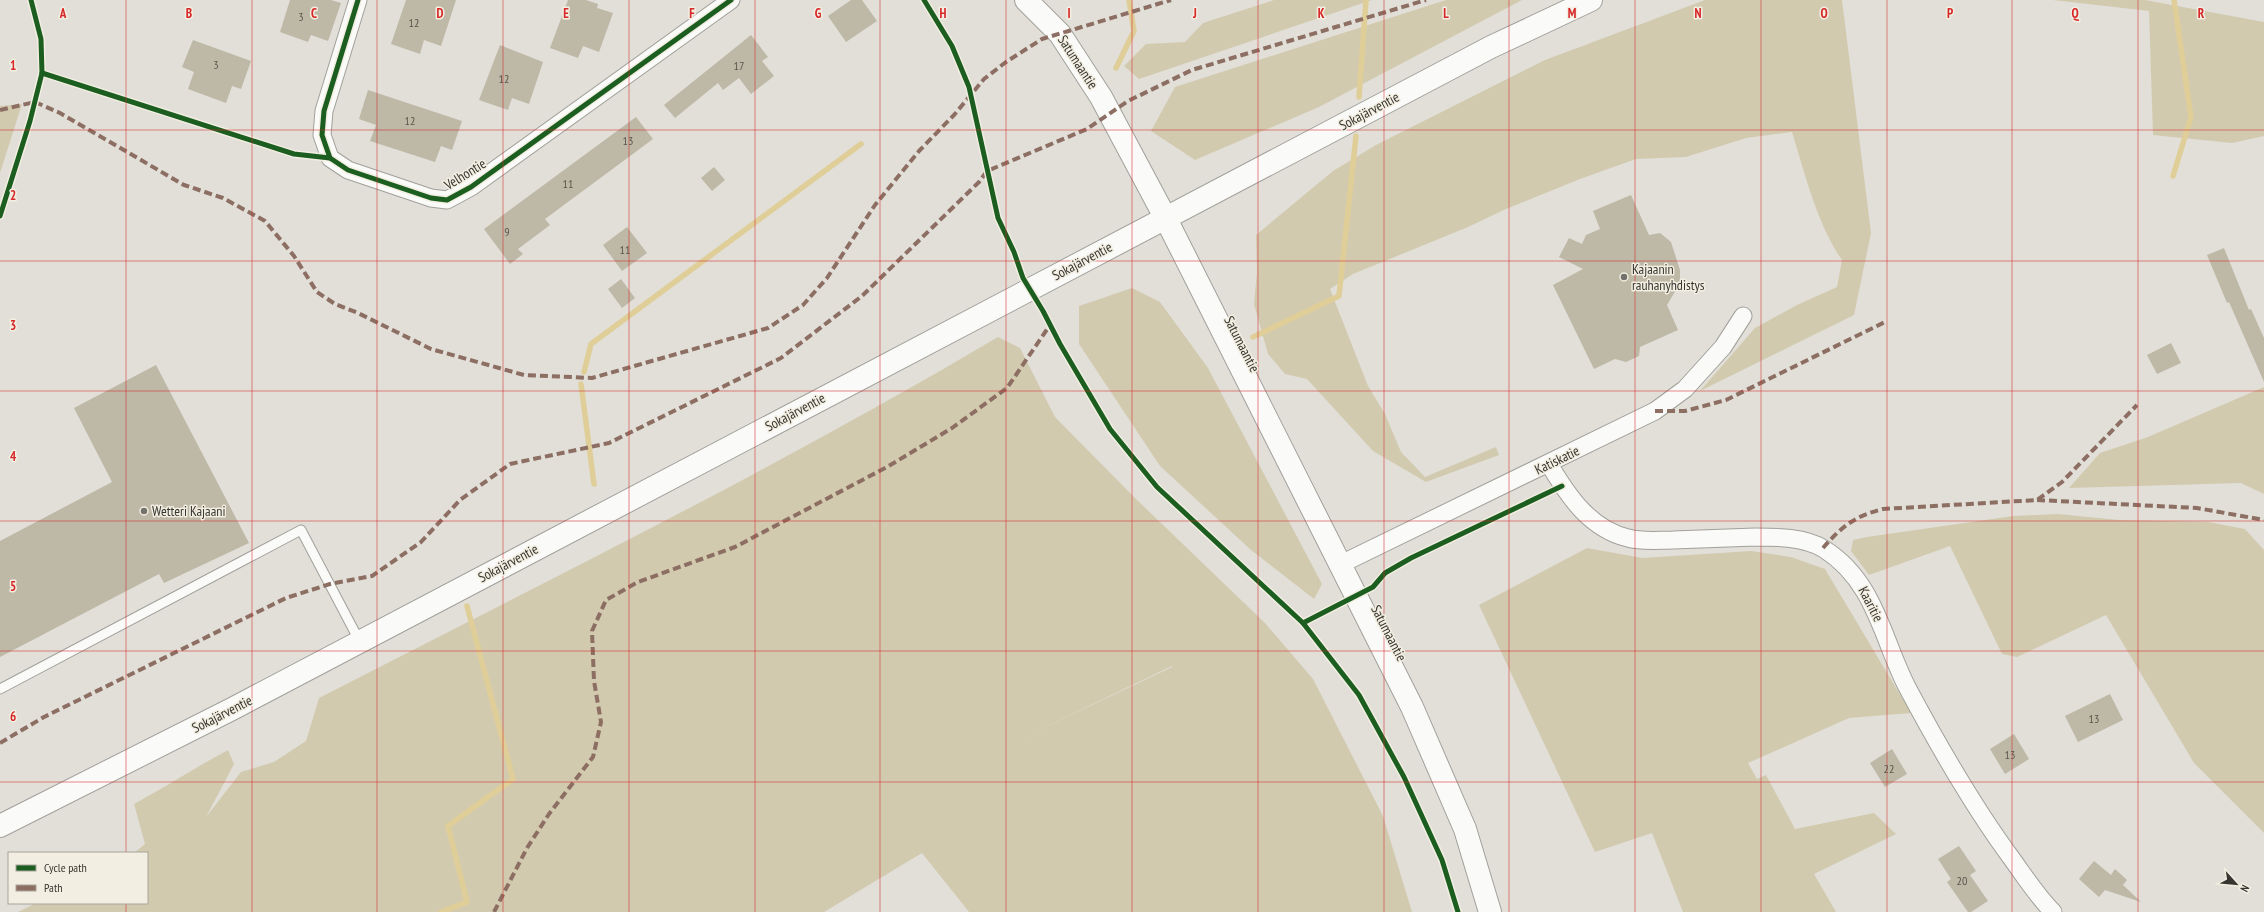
<svg xmlns="http://www.w3.org/2000/svg" width="2264" height="912" font-family="'PT Sans Narrow',sans-serif">
<rect width="100%" height="100%" fill="#e1dfd8"/>
<g fill="#d2caaf" fill-rule="evenodd">
<path d="M1274,0H1372L1139,79L1124,66L1146,44L1185,42L1203,23Z"/>
<path d="M1446,0H1522L1319,107L1195,160L1151,131L1175,87Z"/>
<path d="M1705,0H1842L1871,233L1854,315L1700,391L1755,328L1797,305L1837,287L1842,260C1817,224 1805,174 1792,132L1746,138L1686,157L1636,159L1580,179L1506,209L1468,227L1353,274L1330,289L1368,386L1385,414L1401,452L1425,477L1496,447L1499,455L1426,482L1373,451L1307,379L1285,374L1268,354L1254,304L1257,272L1256,235L1333,171L1376,145L1545,60Z"/>
<path d="M2053,0H2145L2264,22V136L2232,143L2153,135L2149,11Z"/>
<path d="M22,104L0,173V106Z"/>
<path d="M1132,288L1160,302L1208,368L1322,584L1314,599L1251,550L1160,466L1079,344V306Z"/>
<path d="M998,337L1020,348L1055,417L1136,499L1265,623L1313,679L1383,816L1412,912H969L922,853L824,912H18L36,903H147V853H134L145,844L134,804C166,787 196,767 228,750L234,764L206,817L241,772L274,762L306,741L319,698C547,581 777,468 998,337ZM1172,666V667L1024,737Z"/>
<path d="M2264,387V494L2241,483L2069,488L2100,453L2148,437Z"/>
<path d="M2058,514L2119,520L2208,522L2245,529L2264,550V833L2194,763L2106,615L2017,657L2002,654L1950,546L1869,575L1851,551L1853,540L1867,537L2013,516Z"/>
<path d="M1587,548L1642,558L1751,551L1791,557L1825,569L1911,713L1849,718L1748,763L1757,779L1766,775L1795,829L1874,813L1896,834L1814,874L1836,912H1683L1652,833L1595,852L1479,605Z"/>
</g>
<g fill="none" stroke-linecap="round" stroke-linejoin="round">
<g stroke="#e0ce98" stroke-width="5.5">
<path d="M1116,68L1134,31L1129,0"/>
<path d="M1359,97L1366,0"/>
<path d="M2173,176L2191,117L2174,0"/>
<path d="M1253,337L1339,296L1356,136"/>
<path d="M584,372L591,344L861,144"/>
<path d="M581,384L594,484"/>
<path d="M441,912L467,902L448,826L513,779L467,606"/>
</g>
</g>
<g fill="#beb8a7">
<path d="M290,0H331L341,3L328,41L311,35L308,42L280,32Z"/>
<path d="M406,0H456L441,46L424,40L420,54L391,44Z"/>
<path d="M568,0H586L598,4L597,8L613,13L599,52L583,46L578,58L550,48Z"/>
<path d="M851,0H862L877,21L846,42L828,16Z"/>
<path d="M751,35L768,57L762,61L774,76L751,94L739,78L723,90L718,83L675,118L664,105Z"/>
<path d="M193,40L251,61L241,89L232,86L226,103L188,89L194,72L182,67Z"/>
<path d="M500,45L543,62L529,104L512,98L508,110L479,100Z"/>
<path d="M368,90L462,121L452,150L441,146L435,162L370,141L376,125L359,119Z"/>
<path d="M636,117L653,139L545,219L550,225L518,249L523,254L510,264L484,229Z"/>
<path d="M714,167L725,180L712,191L701,178Z"/>
<path d="M1631,195L1649,235L1660,233L1671,242L1680,270V283L1667,305L1678,330L1640,347L1639,356L1626,362L1615,359L1594,369L1553,285L1583,269L1559,257L1569,238L1582,244L1586,235L1600,229L1593,211Z"/>
<path d="M627,227L647,253L622,271L603,245Z"/>
<path d="M2224,248L2249,310L2251,309L2264,338V382L2229,302L2227,303L2207,255Z"/>
<path d="M621,279L635,298L622,308L608,289Z"/>
<path d="M2171,343L2181,363L2157,374L2147,355Z"/>
<path d="M156,365L249,543L164,583L159,574L0,657V541L112,482L74,408Z"/>
<path d="M2110,694L2123,720L2078,742L2065,716Z"/>
<path d="M2014,734L2029,759L2005,774L1990,749Z"/>
<path d="M1892,749L1907,774L1885,787L1870,763Z"/>
<path d="M1959,846L1976,871L1970,875L1988,901L1971,912H1968L1947,882L1951,879L1938,859Z"/>
<path d="M2094,861L2111,875L2115,869L2127,880L2123,885L2141,902L2105,890L2099,897L2079,879Z"/>
</g>
<g fill="none" stroke-linecap="round" stroke-linejoin="round">
<g stroke="#a1a09a" stroke-width="11">
<path id="lane" d="M0,689L301,530L360,642"/>
</g>
<g stroke="#a1a09a" stroke-width="19">
<g id="street">
<path d="M358,0L324,111L322,135L330,158L348,170L431,198L447,200L471,187L731,0"/>
<path d="M1549,464C1568,496 1590,529 1628,538C1642,542 1659,540 1673,540C1701,539 1728,538 1755,537C1777,537 1805,537 1824,549C1875,581 1882,638 1907,687C1939,747 1972,805 2012,859C2025,877 2037,896 2053,912"/>
<path d="M1341,564L1655,411L1685,389L1723,347L1743,316"/>
</g>
</g>
<g stroke="#a1a09a" stroke-width="24">
<g id="secondary">
<path d="M1026,0L1060,34L1101,97L1165,217L1412,707L1465,829L1490,912"/>
<path d="M0,826L232,709L1491,47L1591,0"/>
</g>
</g>
<use href="#lane" stroke="#fafaf9" stroke-width="9"/>
<use href="#street" stroke="#fafaf9" stroke-width="17"/>
<use href="#secondary" stroke="#fafaf9" stroke-width="22"/>
<g stroke="#8d6e63" stroke-width="4" stroke-dasharray="8 4" stroke-linecap="butt">
<path d="M0,110L35,102L60,113L184,185L223,198L265,221L294,256L317,292L335,304L358,313L431,349L524,375L592,378L768,328L803,305L827,278L875,205L919,151L954,115L984,79L1006,62L1042,39L1171,0"/>
<path d="M1655,411H1685L1726,400L1887,321"/>
<path d="M2037,500L2197,508L2264,520"/>
<path d="M1823,548C1842,526 1855,516 1883,509L2037,500L2062,482L2137,405"/>
<path d="M0,743L44,717L286,598L330,584L372,576L421,542L460,500L510,464L609,443L781,358L862,296L979,182L987,171L1087,129L1128,101L1192,70L1426,0"/>
<path d="M494,912L527,848L549,814L593,757L601,722L594,681L592,631L606,600L638,582L735,547L887,467L952,428L1007,388L1050,325"/>
</g>
<g stroke="#f2eee1" stroke-width="8">
<g id="cycleway">
<path d="M358,0L324,111L322,135L330,158L348,170L431,198L447,200L471,187L731,0"/>
<path d="M924,0L952,46L969,87L998,218L1014,252L1023,278L1043,311L1060,344L1110,429L1157,487L1303,623L1359,695L1404,777L1442,860L1458,912"/>
<path d="M42,73L294,154L330,158"/>
<path d="M0,216L30,121L42,73L41,39L31,0"/>
<path d="M1303,623L1373,587L1385,573L1411,558L1562,486"/>
</g>
</g>
<use href="#cycleway" stroke="#1b5e20" stroke-width="5"/>
</g>
<path fill="none" stroke="#d62828" stroke-width="1" stroke-opacity="0.55" d="M126,0V853M252,0V912M377,0V912M503,0V912M629,0V912M755,0V912M880,0V912M1006,0V912M1132,0V912M1258,0V912M1384,0V912M1509,0V912M1635,0V912M1761,0V912M1887,0V912M2012,0V912M2138,0V912M0,130H2264M0,261H2264M0,391H2264M0,521H2264M0,651H2264M0,782H2264M126,903V912"/>
<g fill="#73716b" stroke="#f2eee1" stroke-width="1.5">
<circle cx="1624" cy="277" r="4"/>
<circle cx="144" cy="511" r="4"/>
</g>
<g text-anchor="middle" dominant-baseline="central" stroke-width="3" stroke-linejoin="round" paint-order="stroke">
<g font-size="12" fill="#5a564e">
<text x="301" y="16">3</text>
<text x="414" y="22">12</text>
<text x="216" y="64">3</text>
<text x="739" y="65">17</text>
<text x="504" y="78">12</text>
<text x="410" y="120">12</text>
<text x="628" y="140">13</text>
<text x="568" y="183">11</text>
<text x="507" y="231">9</text>
<text x="625" y="249">11</text>
<text x="2094" y="718">13</text>
<text x="2010" y="754">13</text>
<text x="1889" y="768">22</text>
<text x="1962" y="880">20</text>
</g>
<g font-size="14" fill="#383631" stroke="#f2eee1">
<text transform="translate(1078 62) rotate(57)">Satumaantie</text>
<text transform="translate(1369 111) rotate(-28)">Sokajärventie</text>
<text transform="translate(465 174) rotate(-32)">Velhontie</text>
<text transform="translate(1082 261) rotate(-28)">Sokajärventie</text>
<text transform="translate(1242 344) rotate(63)">Satumaantie</text>
<text transform="translate(795 412) rotate(-28)">Sokajärventie</text>
<text transform="translate(1557 460) rotate(-26)">Katiskatie</text>
<text transform="translate(508 563) rotate(-28)">Sokajärventie</text>
<text transform="translate(1871 604) rotate(63)">Kaaritie</text>
<text transform="translate(1389 633) rotate(63)">Satumaantie</text>
<text transform="translate(222 714) rotate(-27)">Sokajärventie</text>
</g>
<g font-size="14" fill="#383631" stroke="#f2eee1" text-anchor="start">
<text x="1632" y="269">Kajaanin<tspan x="1632" dy="16">rauhanyhdistys</tspan></text>
<text x="152" y="511">Wetteri Kajaani</text>
</g>
</g>
<g font-size="13" text-anchor="middle" font-weight="bold" fill="#d62828" stroke="#f2eee1" stroke-width="3" stroke-linejoin="round" paint-order="stroke">
<text x="63" y="18">A</text>
<text x="189" y="18">B</text>
<text x="314" y="18">C</text>
<text x="440" y="18">D</text>
<text x="566" y="18">E</text>
<text x="692" y="18">F</text>
<text x="818" y="18">G</text>
<text x="943" y="18">H</text>
<text x="1069" y="18">I</text>
<text x="1195" y="18">J</text>
<text x="1321" y="18">K</text>
<text x="1446" y="18">L</text>
<text x="1572" y="18">M</text>
<text x="1698" y="18">N</text>
<text x="1824" y="18">O</text>
<text x="1950" y="18">P</text>
<text x="2075" y="18">Q</text>
<text x="2201" y="18">R</text>
<text x="13" y="70">1</text>
<text x="13" y="200">2</text>
<text x="13" y="330">3</text>
<text x="13" y="461">4</text>
<text x="13" y="591">5</text>
<text x="13" y="721">6</text>
</g>
<rect x="8" y="852" width="140" height="52" fill="#f2eee1" stroke="#a8a49b"/>
<rect x="16" y="865" width="20" height="6" fill="#1b5e20" stroke="#a8a49b"/>
<text x="44" y="872" font-size="12" fill="#383631">Cycle path</text>
<rect x="16" y="885" width="20" height="6" fill="#8d6e63" stroke="#a8a49b"/>
<text x="44" y="892" font-size="12" fill="#383631">Path</text>
<g transform="translate(2236 884) rotate(117)" stroke="#f2eee1" stroke-width="3" paint-order="stroke">
<path d="M0-3L7 15L0 10L-7 15Z" fill="#383631"/>
<text y="-6" font-size="11" font-weight="bold" text-anchor="middle" fill="#383631">N</text>
</g>
</svg>
